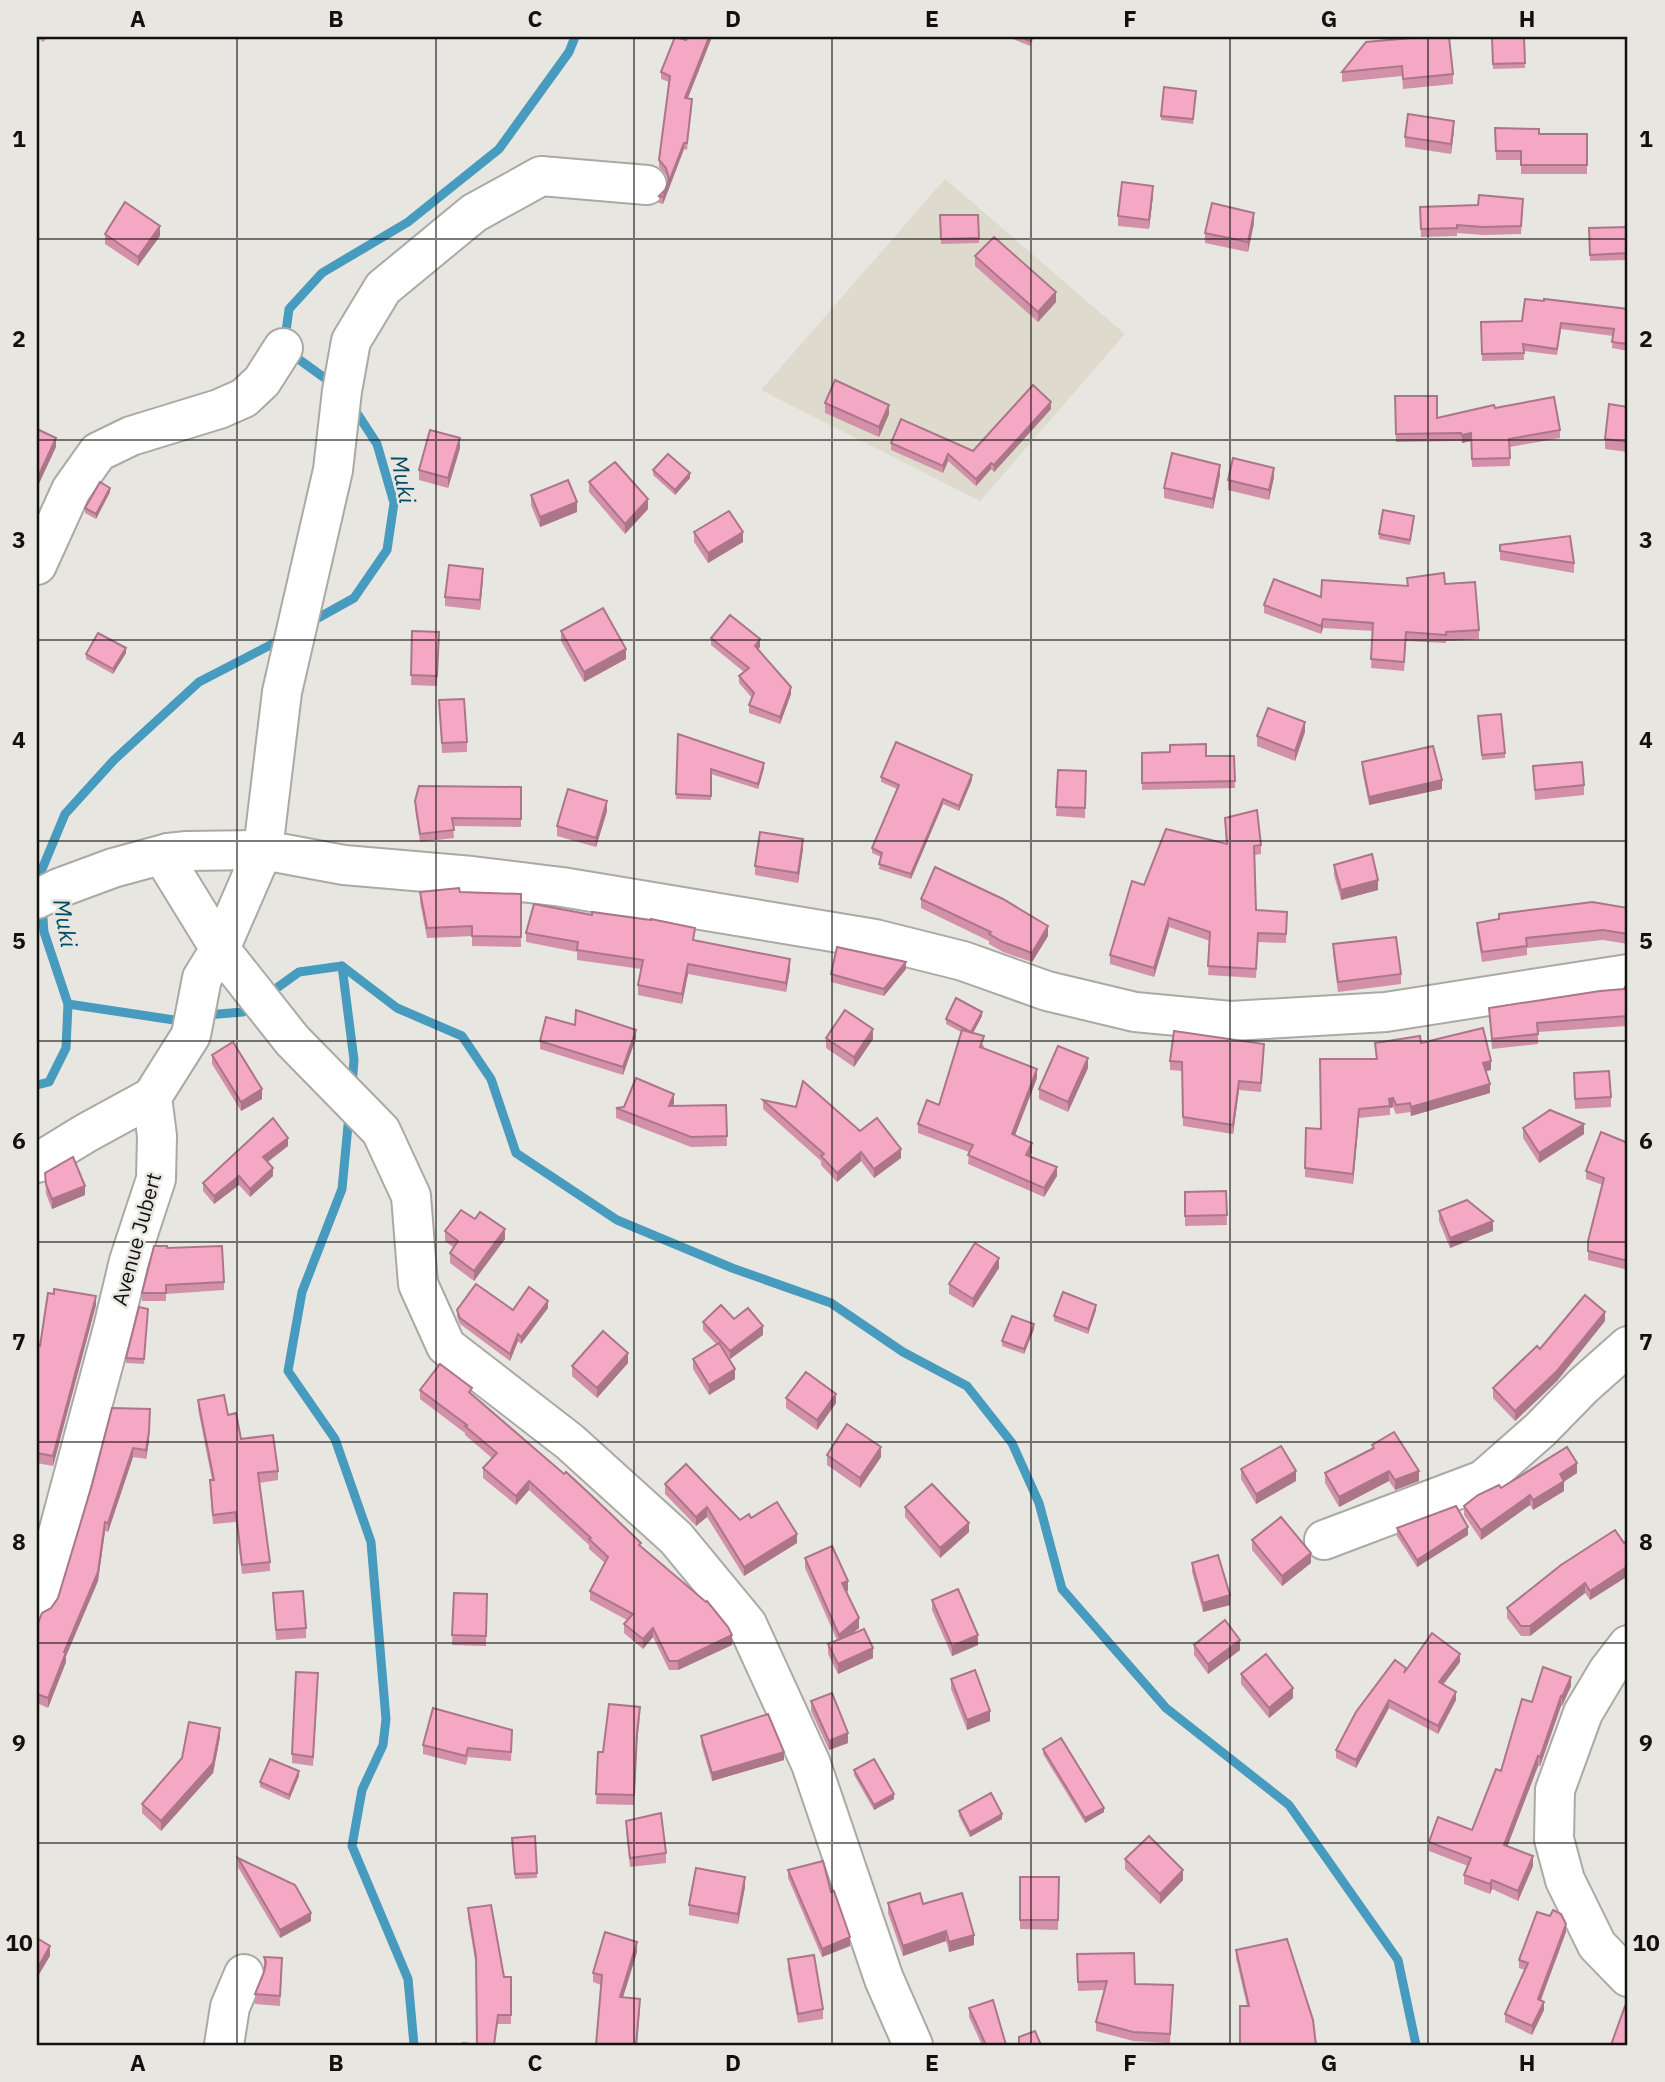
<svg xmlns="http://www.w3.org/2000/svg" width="1665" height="2082" font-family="'IBM Plex Sans',sans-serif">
<rect width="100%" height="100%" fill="#e8e6e1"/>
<path fill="#dedacd" d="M945,179L1125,334L980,501L761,390Z"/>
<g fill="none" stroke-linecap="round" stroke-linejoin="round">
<g stroke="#479bbe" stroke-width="9">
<path d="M285,339L289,309L322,273L408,222L499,149L569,52L575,37"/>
<path d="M290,353L333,384"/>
<path d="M309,623L354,598L387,550L394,503L377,444L353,407"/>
<path d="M41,888L40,874L65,814L114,760L199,682L282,639"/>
<path d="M342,966L354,1060L352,1087"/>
<path d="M267,995L299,972L342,966L397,1008L462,1036L491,1079L516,1153L617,1220L732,1268L831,1303L903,1352L967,1386L1012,1443L1039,1503L1062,1589L1166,1708L1289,1805L1398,1960L1416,2045"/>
<path d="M68,1004L174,1020L185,1018"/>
<path d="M206,1015L243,1012L252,1005"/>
<path d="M37,1085L49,1082L66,1048L68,1004L44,932L42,905"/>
<path d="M349,1115L342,1189L302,1292L288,1371L335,1439L371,1542L386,1719L383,1745L362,1790L352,1846L408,1979L414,2045"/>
</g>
<g stroke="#aba9a4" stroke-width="42">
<g id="minor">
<path d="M37,565L71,490L98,452L131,436L219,409L244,398L262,381L283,348"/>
<path d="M168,853L169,866L220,949L292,1040L381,1131L411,1196L418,1284L446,1346L570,1442L676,1538L747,1624L811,1764L884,1979L913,2045"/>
<path d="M37,899L59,888L113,868L168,853L187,851L263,850L344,865L472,876L562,887L875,939L963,961L1047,991L1135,1012L1231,1021L1386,1012L1628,974"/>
<path d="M37,1163L86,1133L152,1097"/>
<path d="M1324,1540L1483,1480L1540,1430L1583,1386L1628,1346"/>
<path d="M37,1601L57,1537L113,1328L129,1261L156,1179L157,1136L152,1097L191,1035L202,978L220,949L263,850L282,692L333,470L342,391L351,341L383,288L474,213L541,176L647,185"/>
<path d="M1628,1645L1608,1671L1583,1713L1555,1790L1554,1839L1565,1880L1597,1945L1628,1977"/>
<path d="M224,2045L230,2007L244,1974"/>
</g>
</g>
<use href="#minor" stroke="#fff" stroke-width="38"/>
</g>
<g fill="#d390a9">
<path d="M37,37H48L43,42Z"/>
<path d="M687,37H712L688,98L692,106L687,150L684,149L663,204L659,203V196L665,190L668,182L666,175L659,167V160L669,82L661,79V72L686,40Z"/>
<path d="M1008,37H1034L1030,46Z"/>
<path d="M1423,37L1453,74V84L1403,89L1402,76L1342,82V72Z"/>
<path d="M1524,37L1525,68L1493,69L1492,38Z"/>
<path d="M1196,96L1193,124L1161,120V116Z"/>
<path d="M1495,128L1539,134H1587V174H1521V160H1496Z"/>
<path d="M1454,131L1451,154L1405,147V137Z"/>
<path d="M1153,196L1149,229L1118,226V216Z"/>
<path d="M1420,207H1523L1521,234L1483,235L1457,233V236L1421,237Z"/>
<path d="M940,215H978L979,243L941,244Z"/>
<path d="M1254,223L1248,252L1205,243V233Z"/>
<path d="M1628,227V260L1590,261L1589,228Z"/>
<path d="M105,234L160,236L138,266L105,244Z"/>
<path d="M975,256L1056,302L1038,322L975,266Z"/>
<path d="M1544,301L1628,309V351L1612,348L1613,336L1561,329L1557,355L1524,351V360L1482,361L1481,322L1522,321Z"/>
<path d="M1395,396L1437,418L1495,408L1560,430V438L1510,447V466L1472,467L1471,441L1462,443L1461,441L1396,442Z"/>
<path d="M825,403L889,414L879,437L825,413Z"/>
<path d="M1628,407V452L1605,449V439Z"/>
<path d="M1051,409L994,472L991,469L976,486L948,461L943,473L891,450V443L973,451Z"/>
<path d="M460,448L448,488L419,480V470Z"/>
<path d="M653,470L690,478L675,495L653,475Z"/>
<path d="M1220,475L1213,509L1164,498V488Z"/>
<path d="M1274,477L1269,500L1228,490V480Z"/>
<path d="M589,482L648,509L625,534L589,492Z"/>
<path d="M110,492L96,519L85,513V508Z"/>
<path d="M531,495L577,512L540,527L531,505Z"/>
<path d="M1414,521L1410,545L1379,539V534Z"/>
<path d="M694,532L743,542L708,563L694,542Z"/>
<path d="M1500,545L1574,563V573L1500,560Z"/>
<path d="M483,578L480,610L445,606V597Z"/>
<path d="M1407,578L1445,584L1479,630V639L1446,641V643L1406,641L1404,671L1371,668L1373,631L1323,628L1321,634L1264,613V605L1407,586Z"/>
<path d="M412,631L439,632L437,686L411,685Z"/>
<path d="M561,631L626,659L584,682L561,641Z"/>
<path d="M711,638L760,647L758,649L791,694L780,724L749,713V705L752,698L739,683V676L744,672L711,645Z"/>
<path d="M126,653L113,674L86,659V654Z"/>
<path d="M439,700L467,742V752L442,753Z"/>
<path d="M1478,721L1505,753V758L1482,760Z"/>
<path d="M1305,732L1295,761L1257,746V736Z"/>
<path d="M678,734L764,768L758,789L711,774V800L676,799Z"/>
<path d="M1170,752L1206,756H1234L1235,788L1142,790V753Z"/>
<path d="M1362,762L1442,789L1369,805L1362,770Z"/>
<path d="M1533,766L1584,785V795L1535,800Z"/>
<path d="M1058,770L1086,771L1085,818L1056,816Z"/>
<path d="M881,777L972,780L959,811L943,804L911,879L879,869L881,857L872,853V848L897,789L881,782Z"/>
<path d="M521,787V827L453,826L454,838L420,842L415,809V801Z"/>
<path d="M607,811L596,847L557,836V826Z"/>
<path d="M1225,818L1261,845V854L1255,855L1256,910L1287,912L1286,943L1258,942L1256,978L1208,975L1210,941L1169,927L1154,977L1110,964V955L1144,885L1226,844Z"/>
<path d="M803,849L798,883L755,875V866Z"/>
<path d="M1334,865L1378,890L1341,900L1334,875Z"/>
<path d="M420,892L521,894V947L472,946V936L427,938L420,902Z"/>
<path d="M921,899L1048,936L1032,962L1003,952L989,944V941L921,908Z"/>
<path d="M1628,908V944L1603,940L1527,948V955L1482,962L1477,932V923Z"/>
<path d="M526,933L695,940L790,969L786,992L688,974L682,1004L638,995V985L641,969L577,960V952L526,942Z"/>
<path d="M1333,944L1401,974V984L1338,992L1333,954Z"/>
<path d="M906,969L884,996L831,982V974Z"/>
<path d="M1628,987V1032H1627V1026L1538,1032V1044L1492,1049L1489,1008L1624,989Z"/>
<path d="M982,1016L973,1033L984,1046L983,1048L1037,1078L1015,1135L1032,1152L1030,1157L1057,1176L1044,1197L968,1164L969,1152L918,1133V1124L939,1105L961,1032L946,1024V1019Z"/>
<path d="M575,1025L636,1038L623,1075L540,1049V1041Z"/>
<path d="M826,1038L873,1039L854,1067L826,1048Z"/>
<path d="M1375,1043H1421L1491,1070L1486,1071L1490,1093L1411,1116L1410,1112L1396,1114L1393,1107L1390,1108V1115L1359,1118L1353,1184L1305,1177L1306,1128L1321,1129L1376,1059Z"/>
<path d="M1264,1053L1261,1092L1239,1090L1233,1134L1183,1126L1182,1071L1170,1070V1061Z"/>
<path d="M212,1055L262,1099L241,1111L212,1064Z"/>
<path d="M1088,1068L1068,1112L1039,1099V1089Z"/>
<path d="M1574,1073L1611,1097V1107L1575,1109Z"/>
<path d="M763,1100L860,1131L901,1158L874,1178L861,1161L837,1182L821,1165V1161L763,1109Z"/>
<path d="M674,1103L673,1106L726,1105L727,1146L691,1147L616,1118V1108Z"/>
<path d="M1523,1128L1584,1134L1539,1163L1523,1138Z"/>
<path d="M1628,1143V1270L1588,1260V1241L1603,1185L1586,1179V1171Z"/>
<path d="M288,1146L268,1162L273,1176L250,1197L239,1185L214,1204L203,1191V1183Z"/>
<path d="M45,1173L85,1195L52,1209L46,1194Z"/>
<path d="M1226,1191L1227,1225L1185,1226V1192Z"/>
<path d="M1439,1211L1493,1231L1450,1248L1439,1221Z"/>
<path d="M445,1231L505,1239L474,1281L450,1263V1253L454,1248L445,1241Z"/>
<path d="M167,1248L224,1282V1290L166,1294V1301H142V1293Z"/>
<path d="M999,1268L973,1308L949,1294V1284Z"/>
<path d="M96,1305L53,1466L37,1463V1345L40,1346Z"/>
<path d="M548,1308L521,1344L518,1341L510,1361L460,1324L457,1317V1310H513Z"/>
<path d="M148,1309L144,1364L126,1363V1358Z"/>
<path d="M1096,1310L1088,1334L1054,1321V1316Z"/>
<path d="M734,1319L763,1335L730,1359L728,1357L735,1379L709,1395L693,1369V1359L716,1344L703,1330V1322Z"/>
<path d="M1605,1321L1557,1381L1515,1421L1493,1398V1388L1540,1349Z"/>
<path d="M1034,1329L1024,1354L1002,1346V1341Z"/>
<path d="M628,1363L597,1398L572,1376V1366Z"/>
<path d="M420,1390L472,1395L641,1547L732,1645L678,1670H669L653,1637L643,1649L624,1633V1624L627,1620L590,1600V1591L605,1563L589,1549V1545L529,1490L516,1505L483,1478V1468L492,1458L465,1435V1433L420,1399Z"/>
<path d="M786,1398L836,1403L817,1430L786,1408Z"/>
<path d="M198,1400L228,1415L241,1439L278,1471V1480L259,1483L270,1562V1571L242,1574L236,1522L213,1524L210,1489V1480H212L198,1409Z"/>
<path d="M112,1408L149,1441L146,1459L133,1457L108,1532L105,1531L98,1581L66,1656V1662L48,1708L37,1703V1626L58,1598L92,1485Z"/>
<path d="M1372,1445L1419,1481L1395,1490L1389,1481L1339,1507L1325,1483V1473L1372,1449Z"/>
<path d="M827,1455L881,1457L860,1488L827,1465Z"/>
<path d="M1241,1469L1296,1481L1256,1504L1241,1479Z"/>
<path d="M1577,1473L1564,1481V1491L1533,1510L1530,1505L1481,1540L1464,1515V1506L1501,1488Z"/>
<path d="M665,1484L740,1520L751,1518L797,1543L744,1576L707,1517L696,1526L665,1494Z"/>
<path d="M905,1507L969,1532L940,1558L905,1517Z"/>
<path d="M1397,1528L1468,1535L1417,1567L1397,1536Z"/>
<path d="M1628,1539V1576L1590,1600L1585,1593L1530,1636H1521L1507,1618V1608L1624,1543Z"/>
<path d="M1252,1540L1311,1563L1282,1586L1252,1550Z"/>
<path d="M805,1558L848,1591L846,1592L859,1628L851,1634L873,1658L838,1674L828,1654V1644L837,1640L805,1568Z"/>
<path d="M1192,1563L1230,1605L1203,1612L1192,1572Z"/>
<path d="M273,1593L306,1628V1638L276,1640Z"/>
<path d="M454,1593L487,1594L486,1646L452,1645Z"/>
<path d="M932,1600L978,1645L952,1656L932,1610Z"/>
<path d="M1194,1645L1240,1650L1208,1674L1194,1655Z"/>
<path d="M1460,1662L1443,1685L1456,1700L1438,1734L1389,1708L1356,1768L1336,1758V1750L1406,1668Z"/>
<path d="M1241,1674L1293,1698L1269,1718L1241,1684Z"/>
<path d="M951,1679L990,1721L967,1730L951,1689Z"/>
<path d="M318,1682L313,1766L292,1763V1754Z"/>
<path d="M1571,1686L1562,1706H1561L1540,1766H1538L1507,1847L1533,1866L1518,1901L1492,1889L1490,1894L1464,1884V1875L1468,1866L1429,1851V1842L1472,1830L1532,1702Z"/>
<path d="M811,1701L848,1743L829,1750L811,1711Z"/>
<path d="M640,1717L637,1743L634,1805L596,1804L598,1752H603Z"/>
<path d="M701,1736L784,1760L712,1781L701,1744Z"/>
<path d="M220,1737L213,1773L161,1831L142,1813V1804L182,1758Z"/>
<path d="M512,1738L511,1761L468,1757L466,1765L423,1754V1745Z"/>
<path d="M1043,1749L1104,1812L1085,1823L1043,1754Z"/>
<path d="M854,1770L894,1799L874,1810L854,1775Z"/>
<path d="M299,1776L289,1800L260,1787V1782Z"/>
<path d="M959,1811L1002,1819L970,1837L959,1816Z"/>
<path d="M626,1821L666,1853V1863L630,1867L626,1831Z"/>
<path d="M535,1836L537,1878L515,1879L512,1838Z"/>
<path d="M238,1858L311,1921L280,1938L238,1867Z"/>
<path d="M1125,1859L1183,1880L1160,1904L1125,1869Z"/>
<path d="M788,1870L831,1892L850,1946L822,1957L788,1878Z"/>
<path d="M1020,1877H1059L1058,1930L1020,1929Z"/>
<path d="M745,1887L738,1924L689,1915V1905Z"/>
<path d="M888,1903L974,1945L949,1952L946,1941L903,1956L888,1913Z"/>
<path d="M468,1908L504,1977H511V2024H498L477,2045L476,1966L468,1917Z"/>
<path d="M1566,1932L1541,2000L1544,2010L1532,2035L1505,2022V2014L1525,1970L1519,1968V1960Z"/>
<path d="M1236,1950L1313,2020L1247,2006L1236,1958Z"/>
<path d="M637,1952L623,1997L640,2009L637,2045H596L601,1985L593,1982V1973Z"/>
<path d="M1077,1954L1135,1984L1173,1994L1170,2043L1133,2041L1096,2031V2022L1104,1990L1078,1991Z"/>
<path d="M264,1957L282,1968L280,2006L255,2004V1994L264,1972Z"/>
<path d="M788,1959L823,2009V2019L798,2023L788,1969Z"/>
<path d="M969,2008L1006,2045H982L969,2017Z"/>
</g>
<g fill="#ac7689">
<path d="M709,37H712L685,105V98Z"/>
<path d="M1454,121V131L1451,154V144Z"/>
<path d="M684,143V149L663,204V197Z"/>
<path d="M1153,186V196L1149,229V220Z"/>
<path d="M1254,213V223L1248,252V242Z"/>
<path d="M160,226V236L138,266V257Z"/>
<path d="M1056,292V302L1038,322V312Z"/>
<path d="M1051,402V409L994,472V465Z"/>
<path d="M889,405V414L879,437V427Z"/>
<path d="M1471,433V441L1462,443V435Z"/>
<path d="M56,438V447L37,488V479Z"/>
<path d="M460,438V448L448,488V478Z"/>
<path d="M948,454V461L943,473V466Z"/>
<path d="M991,463V469L976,486V479Z"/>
<path d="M1220,465V475L1213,509V499Z"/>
<path d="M1274,468V477L1269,500V490Z"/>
<path d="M690,473V478L675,495V490Z"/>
<path d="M110,488V492L96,519V514Z"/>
<path d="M648,499V509L625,534V524Z"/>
<path d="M577,502V512L540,527V517Z"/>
<path d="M743,532V542L708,563V553Z"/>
<path d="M483,569V578L480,610V600Z"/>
<path d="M1323,619V628L1321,634V626Z"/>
<path d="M760,639V647L755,653V646Z"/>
<path d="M126,648V653L113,674V669Z"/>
<path d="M626,649V659L584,682V672Z"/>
<path d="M791,687V694L780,724V717Z"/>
<path d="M1305,722V732L1295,761V751Z"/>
<path d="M764,763V768L758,789V784Z"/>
<path d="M972,775V780L959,811V806Z"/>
<path d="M1442,780V789L1369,805V797Z"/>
<path d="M943,799V804L911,879V874Z"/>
<path d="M607,801V811L596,847V838Z"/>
<path d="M803,839V849L798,883V873Z"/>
<path d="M1378,880V890L1341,900V890Z"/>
<path d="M1169,918V927L1154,977V968Z"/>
<path d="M1048,926V936L1032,962V953Z"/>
<path d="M790,959V969L786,992V983Z"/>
<path d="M906,962V969L884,996V989Z"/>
<path d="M688,964V974L682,1004V994Z"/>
<path d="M982,1012V1016L971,1037V1032Z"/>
<path d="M873,1029V1039L854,1067V1057Z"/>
<path d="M636,1030V1038L623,1075V1067Z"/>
<path d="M1088,1058V1068L1068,1112V1102Z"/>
<path d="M1491,1061V1070L1483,1072V1063Z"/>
<path d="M1037,1069V1078L1012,1143V1134Z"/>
<path d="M1239,1081V1090L1233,1134V1125Z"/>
<path d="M1490,1084V1093L1411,1116V1107Z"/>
<path d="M262,1089V1099L241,1111V1102Z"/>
<path d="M674,1094V1103L669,1116V1106Z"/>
<path d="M1393,1098V1107L1390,1108L1389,1099Z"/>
<path d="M1359,1109V1118L1353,1184V1174Z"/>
<path d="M1584,1124V1134L1539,1163V1153Z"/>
<path d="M288,1138V1146L263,1165V1157Z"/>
<path d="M1032,1143V1152L1026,1164V1155Z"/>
<path d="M901,1149V1158L874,1178V1169Z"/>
<path d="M861,1152V1161L837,1182V1173Z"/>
<path d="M1057,1167V1176L1044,1197V1188Z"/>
<path d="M273,1168V1176L250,1197V1189Z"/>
<path d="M239,1176V1185L214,1204V1196Z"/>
<path d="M85,1186V1195L52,1209V1199Z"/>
<path d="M1493,1221V1231L1450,1248V1238Z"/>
<path d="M505,1229V1239L474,1281V1271Z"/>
<path d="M999,1258V1268L973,1308V1299Z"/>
<path d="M96,1296V1305L53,1466V1456Z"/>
<path d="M548,1301V1308L521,1344V1337Z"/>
<path d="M1096,1305V1310L1088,1334V1329Z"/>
<path d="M1605,1312V1321L1557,1381L1515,1421V1411Z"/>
<path d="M1034,1324V1329L1024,1354V1349Z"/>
<path d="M763,1326V1335L730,1359V1351Z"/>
<path d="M518,1334V1341L510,1361V1354Z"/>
<path d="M628,1353V1363L597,1398V1388Z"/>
<path d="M735,1369V1379L709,1395V1385Z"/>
<path d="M836,1394V1403L817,1430V1420Z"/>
<path d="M150,1409L149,1441L146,1459V1450Z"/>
<path d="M881,1447V1457L860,1488V1478Z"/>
<path d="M133,1448V1457L108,1532V1523Z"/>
<path d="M1577,1463V1473L1562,1483L1564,1481V1491L1533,1510V1500L1560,1474Z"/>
<path d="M1296,1471V1481L1256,1504V1494Z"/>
<path d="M1389,1471V1481L1339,1507V1497Z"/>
<path d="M1419,1471V1481L1395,1490V1480Z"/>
<path d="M529,1481V1490L516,1505V1496Z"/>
<path d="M1530,1495V1505L1481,1540V1530Z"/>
<path d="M707,1507V1517L696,1526V1517Z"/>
<path d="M105,1522V1531L98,1581L66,1656V1662L48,1708V1698L64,1652Z"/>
<path d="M969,1523V1532L940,1558V1548Z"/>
<path d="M1468,1527V1535L1417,1567V1560Z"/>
<path d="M797,1534V1543L744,1576V1567Z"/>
<path d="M1311,1553V1563L1282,1586V1576Z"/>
<path d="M1628,1566V1576L1590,1600V1591Z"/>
<path d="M848,1581V1591L842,1593V1583Z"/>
<path d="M1585,1583V1593L1530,1636V1626Z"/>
<path d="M1230,1595V1605L1203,1612V1603Z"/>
<path d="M859,1618V1628L839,1645V1635Z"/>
<path d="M653,1628V1637L643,1649V1639Z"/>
<path d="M732,1635V1645L678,1670V1661Z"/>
<path d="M978,1635V1645L952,1656V1646Z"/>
<path d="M1240,1640V1650L1208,1674V1664Z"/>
<path d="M873,1648V1658L838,1674V1664Z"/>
<path d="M1460,1654V1662L1439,1690V1682Z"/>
<path d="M1571,1677V1686L1562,1706V1697Z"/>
<path d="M1293,1688V1698L1269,1718V1708Z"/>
<path d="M1456,1692V1700L1438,1734V1726Z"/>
<path d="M1561,1696V1706L1540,1766V1757Z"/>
<path d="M1389,1700V1708L1356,1768V1760Z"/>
<path d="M640,1707L637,1743L634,1805L637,1733Z"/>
<path d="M990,1711V1721L967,1730V1720Z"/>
<path d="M220,1728V1737L213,1773L161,1831V1821Z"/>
<path d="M848,1733V1743L829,1750V1741Z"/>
<path d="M784,1752V1760L712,1781V1773Z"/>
<path d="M1538,1756V1766L1504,1855V1845Z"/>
<path d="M299,1771V1776L289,1800V1795Z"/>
<path d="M894,1794V1799L874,1810V1805Z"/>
<path d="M1104,1808V1812L1085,1823V1818Z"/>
<path d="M1002,1814V1819L970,1837V1832Z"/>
<path d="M1533,1856V1866L1518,1901V1891Z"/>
<path d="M1183,1870V1880L1160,1904V1894Z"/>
<path d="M745,1877V1887L738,1924V1914Z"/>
<path d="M1492,1880V1889L1490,1894V1884Z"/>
<path d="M311,1913V1921L280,1938V1930Z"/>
<path d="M1566,1924V1932L1538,2007V1999Z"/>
<path d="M946,1931V1941L903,1956V1946Z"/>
<path d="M974,1935V1945L949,1952V1942Z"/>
<path d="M850,1937V1946L822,1957V1949Z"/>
<path d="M637,1942V1952L620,2007V1997Z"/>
<path d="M50,1946V1956L37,1978V1969Z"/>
<path d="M1544,2002V2010L1532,2035V2026Z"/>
</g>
<g fill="#f5a8c4" stroke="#ac7689" stroke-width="2">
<path d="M675,37L686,40L687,37H709L685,98L692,99L687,143H684L663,197L659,196L665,190L669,179L666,168L659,160L670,76L661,72Z"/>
<path d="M1020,37H1032L1030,41Z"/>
<path d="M1423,37H1449L1453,74L1403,79L1402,66L1342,72L1366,42Z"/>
<path d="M1524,37L1525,63L1493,64L1492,38Z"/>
<path d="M1164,87L1196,91L1193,119L1161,116Z"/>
<path d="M1408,114L1454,121L1451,144L1405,137Z"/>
<path d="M1495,128L1539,129V134H1587V165H1521V151H1496Z"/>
<path d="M1122,182L1153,186L1149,220L1118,216Z"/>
<path d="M1479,195L1523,199L1521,226L1483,227L1457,225V228L1421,229L1420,207L1478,205Z"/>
<path d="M125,202L160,226L138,257L105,234Z"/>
<path d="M1212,203L1254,213L1248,242L1205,233Z"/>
<path d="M940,215H978L979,238L941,239Z"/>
<path d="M1628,227V253L1590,255L1589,228Z"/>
<path d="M994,237L1056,292L1038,312L975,256Z"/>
<path d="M1525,299L1544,301V299L1628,309V344L1612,342L1614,329L1561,323L1557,349L1523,344L1524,353L1482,354L1481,322L1522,321Z"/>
<path d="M835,380L889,405L879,427L825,403Z"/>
<path d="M1033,385L1051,402L994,465L991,463L976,479L948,454L943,466L891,443L901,419L973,451Z"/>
<path d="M1395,396H1437V418L1494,405L1495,408L1554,397L1560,430L1509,439L1510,458L1472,459L1471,433L1462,435L1461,433L1396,434Z"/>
<path d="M1609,404L1628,407V442L1605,439Z"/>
<path d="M37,429L56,438L37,479Z"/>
<path d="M430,430L460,438L448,478L419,470Z"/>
<path d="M1172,453L1220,465L1213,499L1164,488Z"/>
<path d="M668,454L690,473L675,490L653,470Z"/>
<path d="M1233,458L1274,468L1269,490L1228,480Z"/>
<path d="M615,462L648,499L625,524L589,482Z"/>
<path d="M568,480L577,502L540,517L531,495Z"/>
<path d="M100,482L110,488L96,514L85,508Z"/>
<path d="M1383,510L1414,516L1410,540L1379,534Z"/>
<path d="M729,511L743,532L708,553L694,532Z"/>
<path d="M1570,536L1574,563L1500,551V545Z"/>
<path d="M449,565L483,569L480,600L445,597Z"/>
<path d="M1444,573L1445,584L1475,582L1479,630L1446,632V635L1406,632L1404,662L1371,659L1373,623L1323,619L1321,626L1264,605L1274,579L1321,597L1322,580L1408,586L1407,578Z"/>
<path d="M603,608L626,649L584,672L561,631Z"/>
<path d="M730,615L760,639L755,646L791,687L780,717L749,705L754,693L739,676L749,668L711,638Z"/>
<path d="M412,631L439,632L437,676L411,675Z"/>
<path d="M98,633L126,648L113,669L86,654Z"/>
<path d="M464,699L467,742L442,743L439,700Z"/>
<path d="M1268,708L1305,722L1295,751L1257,736Z"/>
<path d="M1501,714L1505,753L1482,755L1478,716Z"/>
<path d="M678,734L764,763L758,784L711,769V796L676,794Z"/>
<path d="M896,742L972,775L959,806L943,799L911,874L879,864L882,853L872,848L899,785L881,777Z"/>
<path d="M1206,744V756H1234L1235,781L1142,783V753L1170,752V745Z"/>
<path d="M1433,746L1442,780L1369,797L1362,762Z"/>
<path d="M1582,762L1584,785L1535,790L1533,766Z"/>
<path d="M1058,770L1086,771L1085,808L1056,807Z"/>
<path d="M419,786L521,787V819L452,818L454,830L420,834L415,801Z"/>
<path d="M568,789L607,801L596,838L557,826Z"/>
<path d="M1257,810L1261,845L1254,846L1256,910L1287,912L1286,934L1258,933L1256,969L1208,966L1210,932L1169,918L1154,968L1110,955L1132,881L1144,885L1166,829L1227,844L1225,818Z"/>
<path d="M760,832L803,839L798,873L755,866Z"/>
<path d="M1372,854L1378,880L1341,890L1334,865Z"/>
<path d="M935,867L1003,899L1048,926L1032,953L1003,942L989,934L991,932L921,899Z"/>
<path d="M459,888L460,892L521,894V937L472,936V926L427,928L420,892Z"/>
<path d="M1592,902L1628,908V934L1603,930L1526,938L1527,946L1482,952L1477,923L1499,919V914Z"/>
<path d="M534,904L592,915V912L651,920V919L695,928L693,940L790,959L786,983L688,964L682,994L638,985L643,960L577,950L578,942L526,933Z"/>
<path d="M1396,937L1401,974L1338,982L1333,944Z"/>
<path d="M837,947L906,962L884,989L831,974Z"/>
<path d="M1625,987H1628V1022H1627V1016L1537,1023L1538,1034L1492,1039L1489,1008L1600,991L1624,989Z"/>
<path d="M956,998L982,1012L971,1032L946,1019Z"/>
<path d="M576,1010L636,1030L623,1067L540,1041L546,1017L575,1025Z"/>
<path d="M845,1010L873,1029L854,1057L826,1038Z"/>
<path d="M1483,1028L1491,1061L1483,1063L1490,1084L1411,1107L1410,1103L1396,1105L1393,1098L1389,1099L1390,1106L1359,1109L1353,1174L1305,1168L1306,1128L1321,1129L1320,1059H1377L1375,1043L1420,1036L1421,1043Z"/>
<path d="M962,1030L984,1036L980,1047L1037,1069L1012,1134L1032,1143L1026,1155L1057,1167L1044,1188L968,1155L973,1145L918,1124L927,1100L939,1105Z"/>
<path d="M1174,1031L1264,1044L1261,1083L1239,1081L1233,1125L1183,1117L1182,1062L1170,1061Z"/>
<path d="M233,1042L262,1089L241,1102L212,1055Z"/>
<path d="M1058,1046L1088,1058L1068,1102L1039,1089Z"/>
<path d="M1609,1071L1611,1097L1575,1099L1574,1073Z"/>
<path d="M636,1078L674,1094L669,1106L726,1105L727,1136L691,1137L616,1108L624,1107Z"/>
<path d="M803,1081L860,1131L877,1118L901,1149L874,1169L861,1152L837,1173L821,1156L824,1154L763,1100L796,1107Z"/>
<path d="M1550,1110L1584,1124L1539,1153L1523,1128Z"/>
<path d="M273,1118L288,1138L263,1157L273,1168L250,1189L239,1176L214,1196L203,1183Z"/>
<path d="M1601,1132L1628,1143V1261L1588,1251V1241L1604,1178L1586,1171Z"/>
<path d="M73,1157L85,1186L52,1199L46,1184L45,1173Z"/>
<path d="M1226,1191L1227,1215L1185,1216V1192Z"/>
<path d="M1467,1200L1493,1221L1450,1238L1439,1211Z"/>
<path d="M461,1210L475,1219L480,1212L505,1229L474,1271L450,1253L458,1241L445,1231Z"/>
<path d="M975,1243L999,1258L973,1299L949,1284Z"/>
<path d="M154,1246H167V1248L222,1246L224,1282L166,1285V1293H142Z"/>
<path d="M476,1284L513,1310L529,1287L548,1301L521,1337L518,1334L510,1354L460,1318L457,1310Z"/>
<path d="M54,1289L96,1296L53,1456L37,1453V1345L40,1346L48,1293L54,1294Z"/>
<path d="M1063,1292L1096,1305L1088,1329L1054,1316Z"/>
<path d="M1585,1295L1605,1312L1557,1371L1515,1411L1493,1388L1537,1346L1540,1349Z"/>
<path d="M721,1305L734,1319L748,1308L763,1326L730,1351L703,1322Z"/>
<path d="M139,1307L148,1309L144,1359L126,1358Z"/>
<path d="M1012,1316L1034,1324L1024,1349L1002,1341Z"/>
<path d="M603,1331L628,1353L597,1388L572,1366Z"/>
<path d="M719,1343L735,1369L709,1385L693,1359Z"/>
<path d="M440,1364L472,1388L469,1392L564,1474L566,1472L593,1497L641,1543L639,1545L706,1602L707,1601L728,1627L732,1635L678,1661H669L653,1628L643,1639L624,1624L633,1614L590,1591L608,1557L589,1539L591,1538L529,1481L516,1496L483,1468L497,1453L465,1426L467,1425L420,1390Z"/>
<path d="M806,1372L836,1394L817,1420L786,1398Z"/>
<path d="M224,1395L228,1415L236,1413L241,1439L273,1435L278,1471L258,1473L270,1562L242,1565L236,1512L213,1515L210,1480H214L198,1400Z"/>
<path d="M112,1408L150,1409L149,1432L146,1450L133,1448L108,1523L105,1522L98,1572L64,1652H66L48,1698L37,1694V1626L42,1613L51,1608L58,1598L92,1485Z"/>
<path d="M847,1424L881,1447L860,1478L827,1455Z"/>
<path d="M1394,1432L1419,1471L1395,1480L1389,1471L1339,1497L1325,1473L1374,1448L1372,1445Z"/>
<path d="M1281,1446L1296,1471L1256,1494L1241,1469Z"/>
<path d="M1567,1447L1577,1463L1560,1474L1564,1481L1533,1500L1530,1495L1481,1530L1464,1506L1478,1495L1499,1485L1501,1488Z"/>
<path d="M686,1464L740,1520L749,1514L751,1518L777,1502L797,1534L744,1567L707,1507L696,1517L665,1484Z"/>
<path d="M932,1484L969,1523L940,1548L905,1507Z"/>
<path d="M1456,1506L1468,1527L1417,1560L1397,1528Z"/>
<path d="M1281,1517L1311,1553L1282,1576L1252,1540Z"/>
<path d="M1615,1530L1624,1543L1628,1539V1566L1590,1591L1585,1583L1530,1626H1521L1507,1608L1561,1565Z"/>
<path d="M832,1546L848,1581L842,1583L859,1618L839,1635L805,1558Z"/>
<path d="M1218,1555L1230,1595L1203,1603L1192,1563Z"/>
<path d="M958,1589L978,1635L952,1646L932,1600Z"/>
<path d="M303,1591L306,1628L276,1630L273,1593Z"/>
<path d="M454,1593L487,1594L486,1636L452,1635Z"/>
<path d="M1225,1620L1240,1640L1208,1664L1194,1645Z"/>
<path d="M864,1629L873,1648L838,1664L828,1644Z"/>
<path d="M1432,1633L1460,1654L1439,1682L1456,1692L1438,1726L1389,1700L1356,1760L1336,1750L1356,1712L1395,1660L1406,1668L1404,1673Z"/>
<path d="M1266,1654L1293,1688L1269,1708L1241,1674Z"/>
<path d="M1543,1667L1571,1677L1562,1697L1561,1696L1540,1757L1538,1756L1504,1845L1533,1856L1518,1891L1492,1880L1490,1884L1464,1875L1471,1858L1429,1842L1438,1817L1472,1830L1496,1769L1501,1771L1522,1699L1532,1702Z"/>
<path d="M975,1670L990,1711L967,1720L951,1679Z"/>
<path d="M296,1672L318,1673L313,1757L292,1754Z"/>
<path d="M832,1693L848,1733L829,1741L811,1701Z"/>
<path d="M609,1704L640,1707L637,1733L634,1795L596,1794L598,1752H603Z"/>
<path d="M433,1708L512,1730L511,1752L468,1748L466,1756L423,1745Z"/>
<path d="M768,1714L784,1752L712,1773L701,1736Z"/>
<path d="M189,1722L220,1728L213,1763L161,1821L142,1804L182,1758Z"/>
<path d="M1061,1738L1104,1808L1085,1818L1043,1749Z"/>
<path d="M270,1759L299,1771L289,1795L260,1782Z"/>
<path d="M874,1759L894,1794L874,1805L854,1770Z"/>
<path d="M991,1793L1002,1814L970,1832L959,1811Z"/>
<path d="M661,1813L666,1853L630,1858L626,1821Z"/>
<path d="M535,1836L537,1873L515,1874L512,1838Z"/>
<path d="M1149,1836L1183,1870L1160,1894L1125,1859Z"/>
<path d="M238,1858L295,1885L311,1913L280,1930Z"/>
<path d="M823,1861L831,1892L834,1891L850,1937L822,1949L788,1870Z"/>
<path d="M696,1868L745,1877L738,1914L689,1905Z"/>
<path d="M1020,1877H1059L1058,1920H1020Z"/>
<path d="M920,1893L923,1904L962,1893L974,1935L949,1942L946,1931L903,1946L888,1903Z"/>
<path d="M491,1905L504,1977H511V2015H498L494,2045H462L463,2043L477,2045L476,1957L468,1908Z"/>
<path d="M1553,1910L1561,1914L1566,1924L1538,1999L1544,2002L1532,2026L1505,2014L1528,1963L1519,1960L1537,1912L1550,1916Z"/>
<path d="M605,1932L637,1942L620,1997L640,1999L636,2045H596L602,1975L593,1973Z"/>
<path d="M37,1938L50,1946L37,1969Z"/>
<path d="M1287,1939L1313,2020L1316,2045H1240V2006H1249L1236,1950Z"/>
<path d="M1134,1953L1135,1984L1173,1985L1170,2034L1133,2032L1096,2022L1107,1981L1078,1982L1077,1954Z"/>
<path d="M814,1955L823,2009L798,2014L788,1959Z"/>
<path d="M264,1957L282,1958L280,1996L255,1994L264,1972L266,1962Z"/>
<path d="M993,2000L1006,2045H986L969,2008Z"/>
<path d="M1625,2006L1628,2007V2045H1611Z"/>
<path d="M1035,2031L1041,2045H1019V2037Z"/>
</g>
<path fill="none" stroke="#12110f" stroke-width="2" stroke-opacity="0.55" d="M237,37V2045M436,37V2045M634,37V2045M832,37V2045M1031,37V2045M1230,37V2045M1428,37V2045M37,239H1628M37,440H1628M37,640H1628M37,841H1628M37,1041H1628M37,1242H1628M37,1442H1628M37,1643H1628M37,1843H1628"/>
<g text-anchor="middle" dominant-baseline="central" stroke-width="5" stroke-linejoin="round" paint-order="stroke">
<g font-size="21" fill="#12110f" stroke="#e8e6e1">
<text transform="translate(136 1239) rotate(-75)">Avenue Jubert</text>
</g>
<g font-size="23" font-style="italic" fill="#004b64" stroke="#e8e6e1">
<text transform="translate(404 479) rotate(79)">Muki</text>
<text transform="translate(66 923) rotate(80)">Muki</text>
</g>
</g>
<rect width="1665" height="2082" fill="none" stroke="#e8e6e1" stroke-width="77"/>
<rect x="38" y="38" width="1588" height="2006" fill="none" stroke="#12110f" stroke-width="2.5"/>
<g font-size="23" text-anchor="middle" font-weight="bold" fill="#12110f">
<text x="138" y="27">A</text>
<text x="336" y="27">B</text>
<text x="535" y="27">C</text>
<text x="733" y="27">D</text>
<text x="932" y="27">E</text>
<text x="1130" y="27">F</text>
<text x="1329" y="27">G</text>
<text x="1527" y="27">H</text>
<text x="19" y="147">1</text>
<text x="1646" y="147">1</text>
<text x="19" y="347">2</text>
<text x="1646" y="347">2</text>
<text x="19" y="548">3</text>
<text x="1646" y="548">3</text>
<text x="19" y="748">4</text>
<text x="1646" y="748">4</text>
<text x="19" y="949">5</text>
<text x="1646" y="949">5</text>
<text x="19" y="1149">6</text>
<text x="1646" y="1149">6</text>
<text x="19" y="1350">7</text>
<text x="1646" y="1350">7</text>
<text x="19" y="1550">8</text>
<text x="1646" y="1550">8</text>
<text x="19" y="1751">9</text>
<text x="1646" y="1751">9</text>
<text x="19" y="1951">10</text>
<text x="1646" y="1951">10</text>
<text x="138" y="2071">A</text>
<text x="336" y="2071">B</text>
<text x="535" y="2071">C</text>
<text x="733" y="2071">D</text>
<text x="932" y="2071">E</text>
<text x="1130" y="2071">F</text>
<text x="1329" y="2071">G</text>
<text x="1527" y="2071">H</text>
</g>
</svg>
